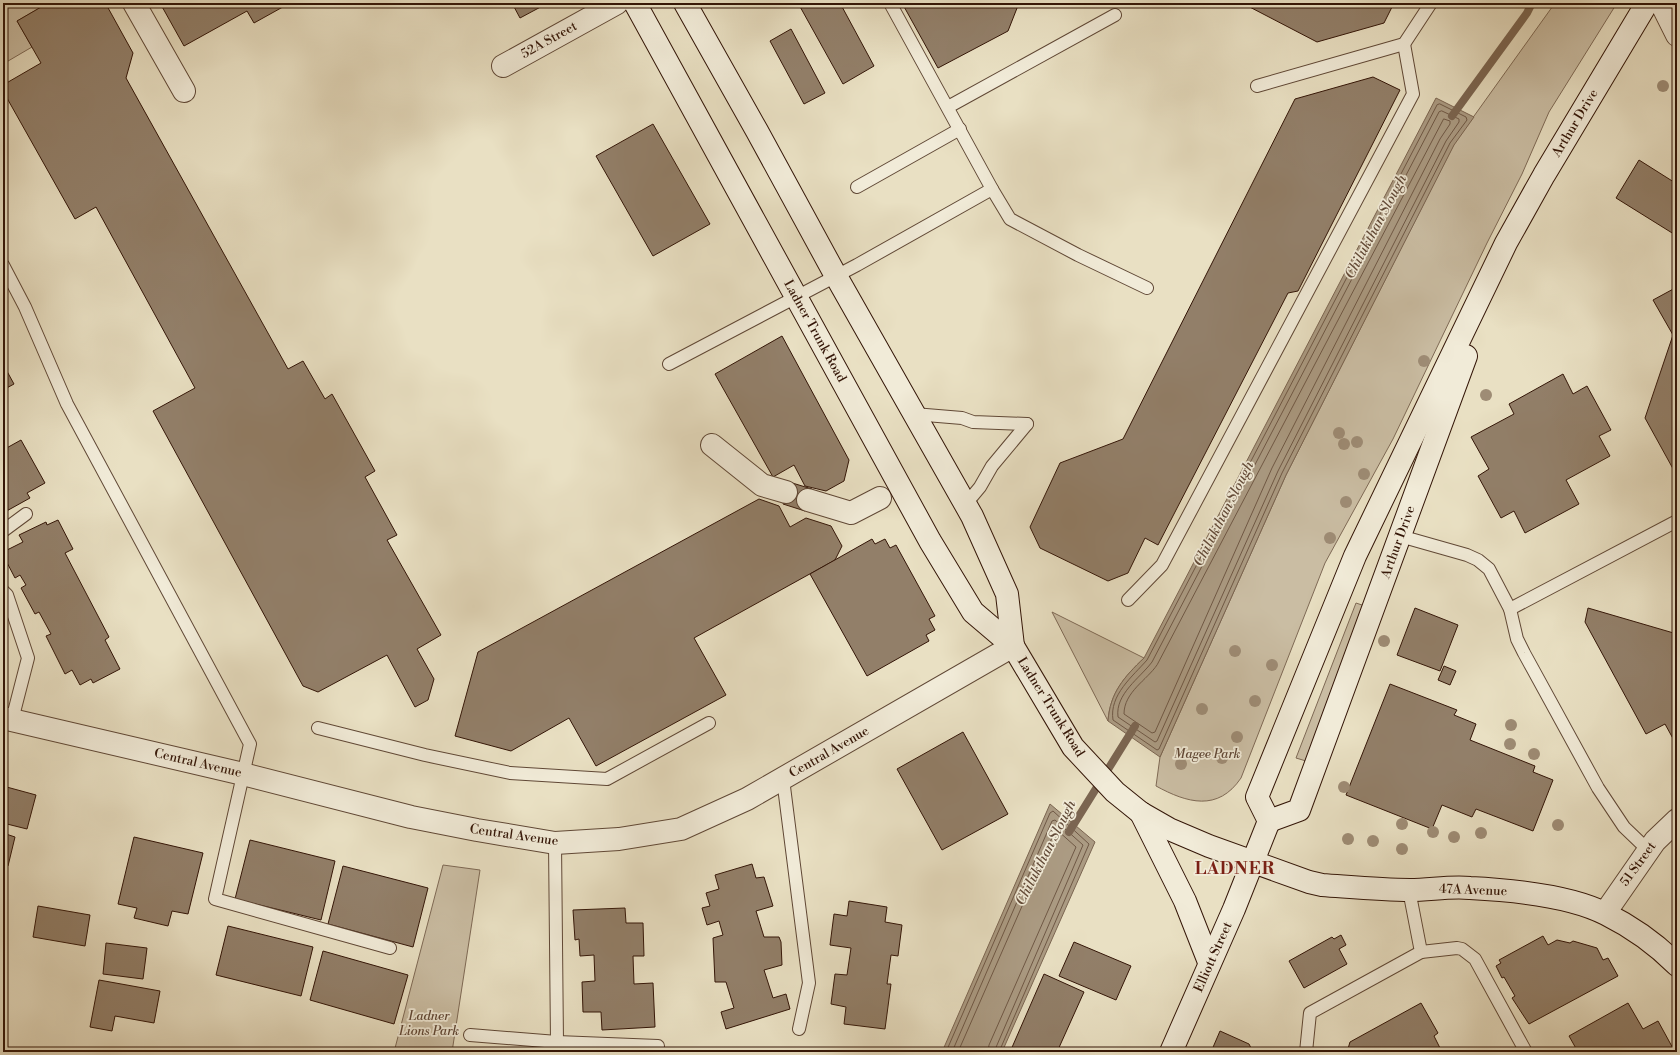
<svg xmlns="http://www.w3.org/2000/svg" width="1680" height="1055" font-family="'Libre Bodoni',serif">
<rect width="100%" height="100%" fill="#e9e0c3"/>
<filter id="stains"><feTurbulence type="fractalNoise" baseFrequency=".005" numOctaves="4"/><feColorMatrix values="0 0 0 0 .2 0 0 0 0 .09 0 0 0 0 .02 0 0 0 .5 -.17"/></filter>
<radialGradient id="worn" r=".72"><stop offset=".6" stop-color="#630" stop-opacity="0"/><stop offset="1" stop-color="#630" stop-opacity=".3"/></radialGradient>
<g fill="#cabda3" stroke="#7e6955">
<path d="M3,3H48L17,21L32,47L3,64Z"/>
<path d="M1555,3H1617L1549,112L1522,174L1487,243L1393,439L1325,563L1241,778C1218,812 1187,803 1156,786L1160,757L1286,475L1454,144Z"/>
<path d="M1356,603L1365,606L1306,761L1296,758Z"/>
<path d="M1052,612L1144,658C1124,677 1110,693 1108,721Z"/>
<path d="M443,865L480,870L452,1052H394Z"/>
</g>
<g fill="#ab9b83" stroke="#7b6551">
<path d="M1436,98L1474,117L1454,145L1286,475L1160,757L1108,721C1110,693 1124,677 1144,658Z"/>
<path d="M1050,804L1095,842L1002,1052H942Z"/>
</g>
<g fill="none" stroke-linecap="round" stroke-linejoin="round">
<g stroke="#6f5845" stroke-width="1">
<path d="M1440,104L1466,117L1467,120L1450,143L1282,473L1159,749L1157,750L1113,720C1109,695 1133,676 1147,660L1437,105Z"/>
<path d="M1442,111L1459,119V122L1446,141L1278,471L1157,741L1155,742L1118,717C1115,694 1140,678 1152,662L1439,112Z"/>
<path d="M1444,119L1450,121V124L1440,139L1272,468L1155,732L1152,733L1124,714C1124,692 1147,680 1157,665Z"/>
<path d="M946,1052L1050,813L1053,811L1089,844L999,1052"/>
<path d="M952,1052L1052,821L1055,820L1083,845L994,1052"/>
<path d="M958,1052L1055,831L1057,830L1076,847L989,1045L988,1052"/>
</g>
<g stroke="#7b6551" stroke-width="8">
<path d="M1452,116L1527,13L1532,3"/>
<path d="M1069,832L1135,726"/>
</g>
</g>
<g fill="#927f69" stroke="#331507">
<path d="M48,3H98L107,6L133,53L126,78L288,369L303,361L325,399L332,394L375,471L365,477L397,535L387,540L441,635L417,649L434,679L428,700L415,707L387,655L318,692L303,686L153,411L195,388L96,207L75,219L3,91V85L41,63L17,21Z"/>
<path d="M160,3H290L254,23L247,11L184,46Z"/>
<path d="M512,3H548L520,18Z"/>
<path d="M798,3H840L874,66L843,84Z"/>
<path d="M902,3H1019L1008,31L938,68Z"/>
<path d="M1242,3H1394L1384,23L1317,42Z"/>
<path d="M791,29L825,93L804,104L770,41Z"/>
<path d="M1373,77L1400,90L1298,291L1288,293L1158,545L1145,538L1128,573L1108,581L1040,548L1030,527L1060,463L1123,439L1295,99Z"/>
<path d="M653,124L710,224L653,256L596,156Z"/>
<path d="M1639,160L1677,184V236L1616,198Z"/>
<path d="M1677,287V476L1645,418L1673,335L1653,300Z"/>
<path d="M782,336L849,460L844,481L826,491L805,486L794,465L773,477L715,374Z"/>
<path d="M3,364L14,384L3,390Z"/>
<path d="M1563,374L1573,394L1587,386L1611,430L1599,436L1610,456L1566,480L1579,504L1525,533L1514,511L1501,518L1478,476L1489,469L1471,437L1514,414L1509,404Z"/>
<path d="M21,440L45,483L27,493L30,498L3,513V450Z"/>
<path d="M789,482L812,489L805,511L783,504Z"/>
<path d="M759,499L779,506L790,527L806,518L831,526L842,546L835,560L694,638L726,695L596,766L569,718L511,751L455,736L478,652Z"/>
<path d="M58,520L73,549L65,553L109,637L105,640L120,669L93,683L91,679L80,685L72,670L65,674L46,636L51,634L39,612L35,614L21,588L26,585L20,575L15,578L3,555V552L23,542L19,535L46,522L47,525Z"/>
<path d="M872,539L875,544L885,539L890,548L896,545L935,616L929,619L935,630L926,635L929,641L867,676L810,574Z"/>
<path d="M1415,608L1458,625L1440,671L1397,655Z"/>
<path d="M1588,608L1677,634V743L1676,744L1665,724L1646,734L1585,622Z"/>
<path d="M1444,666L1456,671L1450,685L1438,680Z"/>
<path d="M1390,684L1457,710L1454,715L1476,724L1470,740L1535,766L1533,772L1553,780L1533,831L1476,809L1472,817L1442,805L1432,829L1346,795Z"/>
<path d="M963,732L1008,814L942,850L897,769Z"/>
<path d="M3,786L36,795L27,829L3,823Z"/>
<path d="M3,833L15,837L8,866L3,865Z"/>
<path d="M134,837L203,853L188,914L172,911L168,926L134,918L137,908L118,904Z"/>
<path d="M250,840L335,861L321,920L235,899Z"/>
<path d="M752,864L756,878L764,877L773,906L756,911L764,937H779L781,942L782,965L764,970L773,998L786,994L790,1009L726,1029L721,1012L734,1008L726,982H715L713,938L723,935L719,921L707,925L702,908L710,906L706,893L719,889L715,875Z"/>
<path d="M343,866L428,888L413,947L328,924Z"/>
<path d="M849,901L887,907L885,922L902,925L898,956L891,955L887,984H891L885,1029L844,1024L846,1007L831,1004L835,974L847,975L851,948L830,945L834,914L847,916Z"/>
<path d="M38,906L90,915L85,946L33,937Z"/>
<path d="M625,908L626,923H643L644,956H633L634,984L653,983L655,1027L602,1030L601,1012H583L582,982L595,981L594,955L580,956L579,939L575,940L573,910Z"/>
<path d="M228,926L313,947L301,996L216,975Z"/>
<path d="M1341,935L1346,945L1339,949L1347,964L1304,988L1289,961L1332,937L1334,939Z"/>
<path d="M1543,936L1548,945L1557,940L1570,943L1573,941L1597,948L1603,960L1608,958L1618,976L1529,1024L1512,998L1515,996L1504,977L1502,978L1496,966L1501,963L1499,960Z"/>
<path d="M1074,942L1131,966L1116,1000L1059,976Z"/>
<path d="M106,943L147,948L143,979L103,974Z"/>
<path d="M323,951L408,975L394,1024L310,1000Z"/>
<path d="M1044,974L1084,992L1057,1052H1010Z"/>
<path d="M99,980L160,991L154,1023L115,1016L112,1031L90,1027Z"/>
<path d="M1421,1003L1438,1033L1434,1036L1442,1052H1347L1350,1042Z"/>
<path d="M1628,1003L1643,1029L1658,1021L1675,1052H1578L1569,1036Z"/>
<path d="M1220,1031L1249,1044L1253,1052H1211Z"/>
</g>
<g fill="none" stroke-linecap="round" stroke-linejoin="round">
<g stroke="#604836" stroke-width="14">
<g id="lane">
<path d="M890,3L992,189"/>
<path d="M1257,86L1404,44L1431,3"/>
<path d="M948,107L1115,15"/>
<path d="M857,187L960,129"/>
<path d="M3,265L25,307L67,404L250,744L215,899L390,948"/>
<path d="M669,364L857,265L992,189L1010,219L1078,255L1147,288"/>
<path d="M914,414L962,418L973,422L1027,424"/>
<path d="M965,505L980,487L992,466L1027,424"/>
<path d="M3,531L26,514"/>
<path d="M1400,536L1467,555L1478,560L1489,569L1510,609L1517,639L1524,653L1598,788L1624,827L1648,850"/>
<path d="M3,591L7,595L28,658L12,720"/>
<path d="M1128,600L1162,565L1413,94L1404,44"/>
<path d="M1510,609L1677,521"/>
<path d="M318,728L425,755L510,773L607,779L709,723"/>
<path d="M783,779L809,983L799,1029"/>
<path d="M555,843L557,1042"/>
<path d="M1421,952L1457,948L1462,949L1475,959L1526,1052"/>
<path d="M470,1035L557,1042L658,1046"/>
<path d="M1306,1052L1310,1013L1421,952L1409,890"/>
</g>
</g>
<g stroke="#604836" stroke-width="24">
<g id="street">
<path d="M134,3L184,91"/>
<path d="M1661,3L1677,35"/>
<path d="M503,66L617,3"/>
<path d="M712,445L762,485L786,492"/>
<path d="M808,500L851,513L880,498"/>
<path d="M3,718L243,774L411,817L477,830L555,843L619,839L681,829L747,799L1013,646"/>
<path d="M1605,913L1655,841L1677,820"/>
</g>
</g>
<g stroke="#331507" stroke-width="24">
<g id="secondary">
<path d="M635,3L930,541L973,612L1013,646L1073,747L1115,792L1141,813L1169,829L1209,846L1309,882L1322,885C1351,887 1381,890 1410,890C1430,890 1450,886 1470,888C1510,890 1571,896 1606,914C1632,927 1657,945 1677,965"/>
<path d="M685,3L757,131L836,276L972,516L1007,594L1013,646"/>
<path d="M1141,813L1185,901L1209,962"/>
<path d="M1269,821L1299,810L1466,356"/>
<path d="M1171,1052L1234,909L1269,821L1257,797L1355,556L1506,243L1544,175L1647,3"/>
</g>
</g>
<use href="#lane" stroke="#f1ebd8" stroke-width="12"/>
<use href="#street" stroke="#f1ebd8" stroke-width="22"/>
<use href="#secondary" stroke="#f1ebd8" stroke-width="22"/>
</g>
<g fill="#9e8c75">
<circle cx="1663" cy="86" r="6"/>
<circle cx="1424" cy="361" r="6"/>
<circle cx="1486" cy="395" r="6"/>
<circle cx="1339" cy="433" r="6"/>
<circle cx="1357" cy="442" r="6"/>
<circle cx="1344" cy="444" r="6"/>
<circle cx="1364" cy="474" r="6"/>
<circle cx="1346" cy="502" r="6"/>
<circle cx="1330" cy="538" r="6"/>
<circle cx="1384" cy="641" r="6"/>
<circle cx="1235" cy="651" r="6"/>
<circle cx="1272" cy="665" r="6"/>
<circle cx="1255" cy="701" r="6"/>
<circle cx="1202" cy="709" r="6"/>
<circle cx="1511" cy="725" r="6"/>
<circle cx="1237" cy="737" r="6"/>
<circle cx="1510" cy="744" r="6"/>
<circle cx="1534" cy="754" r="6"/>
<circle cx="1222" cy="758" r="6"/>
<circle cx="1181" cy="764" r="6"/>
<circle cx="1344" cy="787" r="6"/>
<circle cx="1402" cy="824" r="6"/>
<circle cx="1558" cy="825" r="6"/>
<circle cx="1433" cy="832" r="6"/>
<circle cx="1481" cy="833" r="6"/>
<circle cx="1454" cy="837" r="6"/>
<circle cx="1348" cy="839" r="6"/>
<circle cx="1373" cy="841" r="6"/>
<circle cx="1402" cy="849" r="6"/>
</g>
<g text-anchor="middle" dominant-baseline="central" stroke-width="3.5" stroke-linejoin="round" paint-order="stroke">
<g font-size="13" fill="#331507" stroke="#f1ebd8">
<text transform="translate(549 40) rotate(-29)">52A Street</text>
<text transform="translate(1575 123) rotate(-59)">Arthur Drive</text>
<text transform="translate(815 331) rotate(61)">Ladner Trunk Road</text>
<text transform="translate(1398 542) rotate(-70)">Arthur Drive</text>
<text transform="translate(1051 707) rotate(58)">Ladner Trunk Road</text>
<text transform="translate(829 752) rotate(-30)">Central Avenue</text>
<text transform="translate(198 763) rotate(13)">Central Avenue</text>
<text transform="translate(514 835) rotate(8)">Central Avenue</text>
<text transform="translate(1638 864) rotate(-54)">51 Street</text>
<text transform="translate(1473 890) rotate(2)">47A Avenue</text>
<text transform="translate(1213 957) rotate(-66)">Elliott Street</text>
</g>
<g font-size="13" font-style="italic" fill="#604736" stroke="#f1ebd8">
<text x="1207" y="754">Magee Park</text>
<text x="429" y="1016">Ladner<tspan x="429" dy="15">Lions Park</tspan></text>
</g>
<g font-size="14" font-style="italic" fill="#634b39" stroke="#f1ebd8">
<text transform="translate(1376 227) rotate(-62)">Chilukthan Slough</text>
<text transform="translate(1224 514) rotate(-63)">Chilukthan Slough</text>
<text transform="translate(1046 853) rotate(-63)">Chilukthan Slough</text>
</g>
<g font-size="17" font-weight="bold" letter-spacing="1" fill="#7a1f14" stroke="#f1ebd8">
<text x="1235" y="869">LADNER</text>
</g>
</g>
<rect width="1680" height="1055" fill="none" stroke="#e9e0c3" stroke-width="16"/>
<rect x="4" y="4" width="1672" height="1047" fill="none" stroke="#331507" stroke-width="2"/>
<rect x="8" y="8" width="1664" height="1039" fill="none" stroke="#331507"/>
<rect width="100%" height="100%" filter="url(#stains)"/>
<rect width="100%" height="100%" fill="url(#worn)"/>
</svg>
